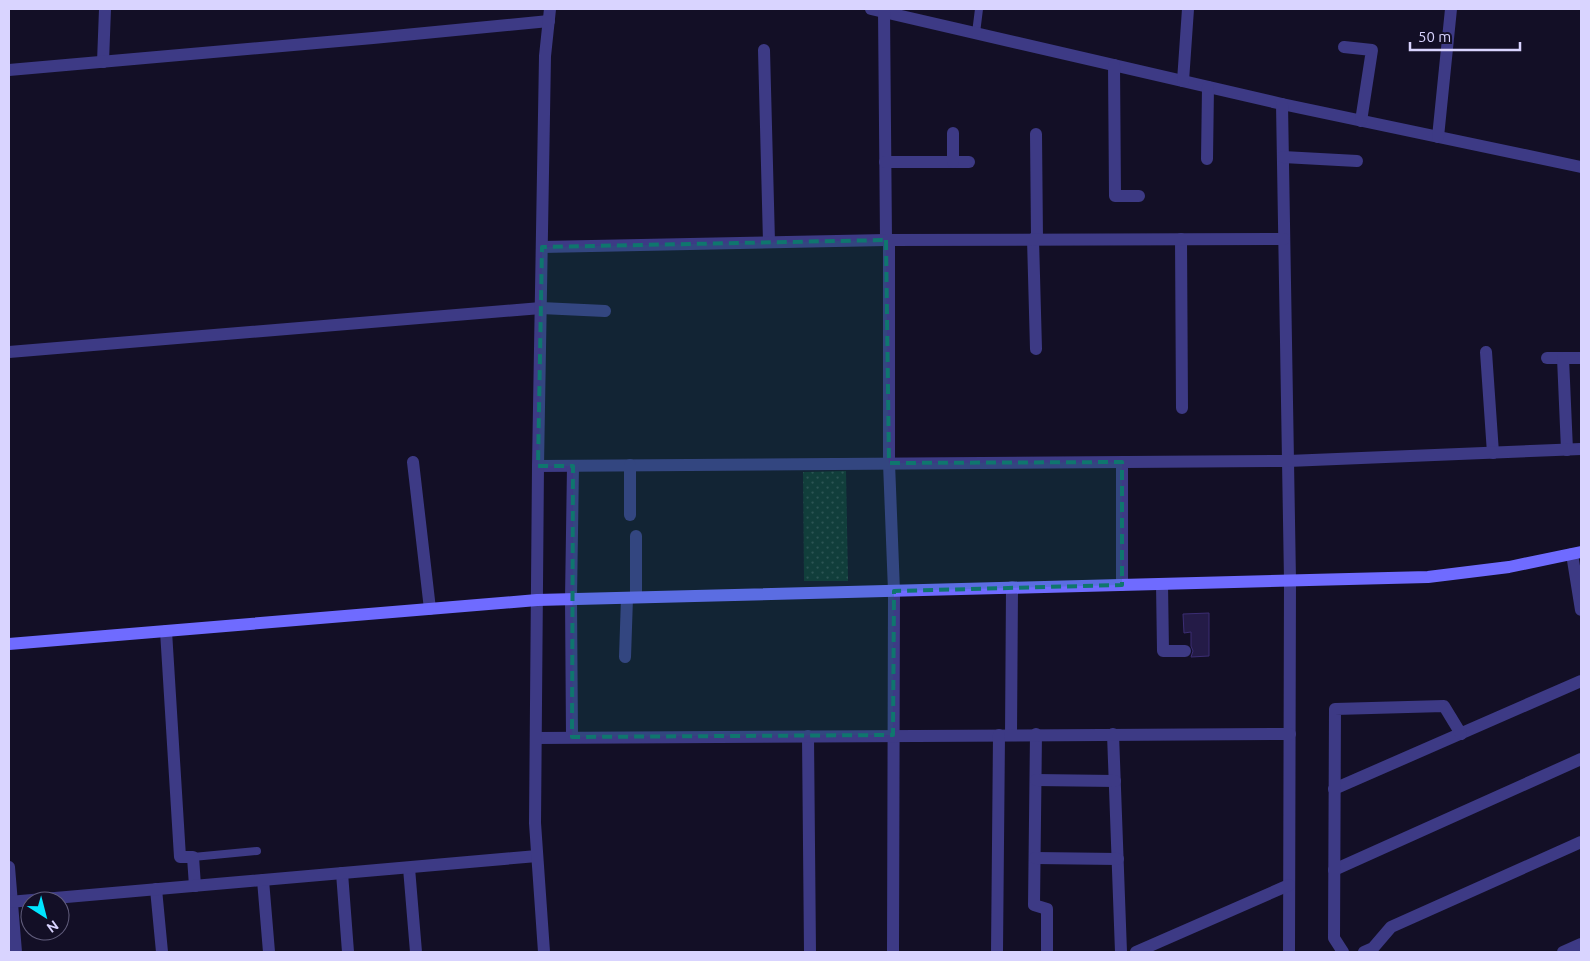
<svg xmlns="http://www.w3.org/2000/svg" width="1590" height="961" font-family="Ubuntu,sans-serif">
<defs>
<pattern id="grass-dots" width="8" height="8" patternUnits="userSpaceOnUse" patternTransform="scale(1.25)"><rect width="8" height="8" fill="#12302f"/><path d="M2 2h.1M6 6h.1" fill="none" stroke="#344d4e" stroke-width="1.8" stroke-linecap="round"/></pattern>
</defs>
<rect width="100%" height="100%" fill="#130f26"/>
<path fill="url(#grass-dots)" d="M846,471L848,581H804L803,472Z"/>
<path fill="#241b47" stroke="#3b2d73" d="M1209,613V656L1191,657L1193,651L1191,646V632L1184,633L1183,614Z"/>
<g fill="none" stroke-linecap="round" stroke-linejoin="round">
<g stroke="#3d3a85" stroke-width="8">
<path d="M976,33L979,9"/>
<path d="M193,857L257,851"/>
</g>
<g stroke="#3d3a85" stroke-width="12">
<path d="M871,9L1282,104L1581,167"/>
<path d="M884,11L886,240"/>
<path d="M1344,47L1372,50L1361,121"/>
<path d="M764,50L769,242"/>
<path d="M103,62L105,9"/>
<path d="M1114,65L1115,196H1139"/>
<path d="M9,70L373,38L549,21"/>
<path d="M1183,81L1188,9"/>
<path d="M1282,104L1290,580L1289,952"/>
<path d="M1036,134L1037,239"/>
<path d="M1438,137L1451,9"/>
<path d="M1283,157L1357,161"/>
<path d="M1207,159L1208,87"/>
<path d="M885,162H969"/>
<path d="M953,162V133"/>
<path d="M1033,239L1036,349"/>
<path d="M1181,239L1182,408"/>
<path d="M889,240V463L894,591L893,952"/>
<path d="M542,247L886,240L1284,239"/>
<path d="M9,352L541,308L605,311"/>
<path d="M1486,352L1493,453"/>
<path d="M1547,358H1563"/>
<path d="M1567,450L1563,358H1581"/>
<path d="M413,462L430,609"/>
<path d="M1122,462V585"/>
<path d="M538,466L1288,461L1581,449"/>
<path d="M630,515V465"/>
<path d="M1572,554L1581,610"/>
<path d="M1162,584L1163,651H1185"/>
<path d="M636,597V536"/>
<path d="M166,631L180,857H193L195,886"/>
<path d="M625,657L627,598"/>
<path d="M1036,734L1034,905L1047,909V952"/>
<path d="M1113,734L1121,952"/>
<path d="M1011,735L1012,587"/>
<path d="M808,736L810,952"/>
<path d="M572,737L571,599L573,466"/>
<path d="M536,738L1290,734"/>
<path d="M1036,780L1115,781"/>
<path d="M1334,789L1581,681"/>
<path d="M1035,858L1118,859"/>
<path d="M9,867L16,952"/>
<path d="M409,868L416,952"/>
<path d="M1334,870L1581,759"/>
<path d="M342,873L348,952"/>
<path d="M263,880L269,952"/>
<path d="M156,889L162,952"/>
<path d="M9,902L537,856"/>
<path d="M544,952L535,823L538,466L545,56L550,9"/>
<path d="M997,952L999,735"/>
<path d="M1136,952L1289,885"/>
<path d="M1343,952L1334,938L1335,709L1444,706L1461,734"/>
<path d="M1364,952L1373,948L1391,927L1581,842"/>
<path d="M1563,952L1581,944"/>
</g>
<path stroke="#6f6bff" stroke-width="12" d="M9,644L537,600L1428,577L1509,567L1581,552"/>
</g>
<path fill="#0f766e" fill-opacity="0.2" stroke="#0f766e" stroke-width="4" stroke-dasharray="10 6" stroke-linejoin="round" d="M886,240L889,463L1122,462V585L894,591L893,735L572,737L573,466H538L542,247Z"/>
<rect width="1590" height="961" fill="none" stroke="#d9d4ff" stroke-width="20"/>
<g transform="translate(45 916) rotate(144)"><circle r="24" fill="#130f26" stroke="#625e7d"/>
<path d="M0-4L9 19L0 12L-9 19Z" fill="#00e5ff"/>
<text y="-8" font-size="14" font-weight="bold" text-anchor="middle" fill="#d9d4ff">N</text>
</g>
<path d="M1410 42v8h110v-8" fill="none" stroke="#d9d4ff" stroke-width="2.5"/>
<text x="1418" y="42" font-size="15" fill="#d9d4ff" stroke="#130f26" stroke-width="4" paint-order="stroke">50 m</text>
</svg>
